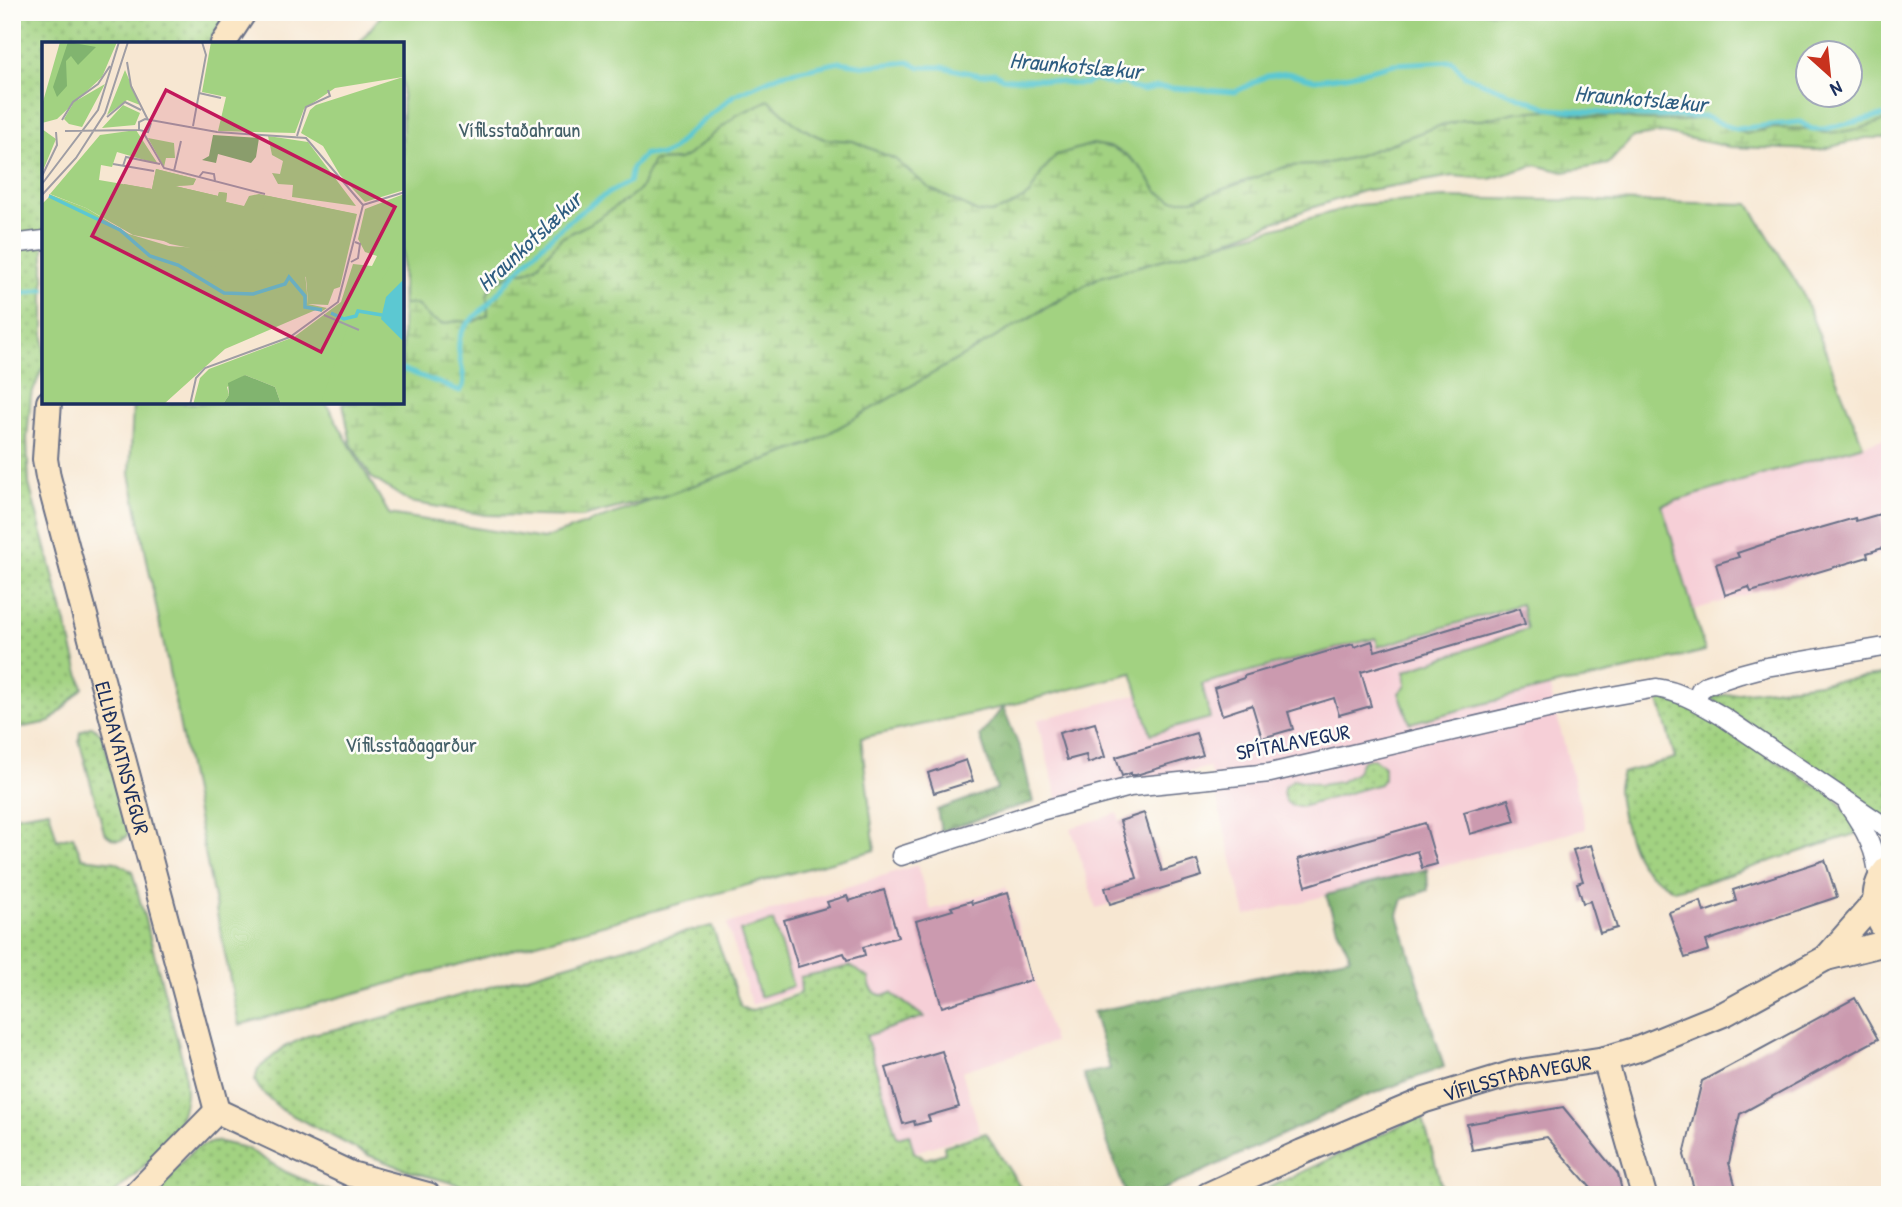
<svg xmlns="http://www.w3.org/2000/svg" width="1902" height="1207" font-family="'Patrick Hand',sans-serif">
<defs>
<pattern id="grass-dots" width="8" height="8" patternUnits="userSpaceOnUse" patternTransform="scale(1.75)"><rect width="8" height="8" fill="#a2d281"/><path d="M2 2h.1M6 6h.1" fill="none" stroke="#83ab6d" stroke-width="1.8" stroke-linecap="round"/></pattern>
<pattern id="forest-crowns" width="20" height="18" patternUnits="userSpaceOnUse" patternTransform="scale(1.75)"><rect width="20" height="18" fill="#81b46f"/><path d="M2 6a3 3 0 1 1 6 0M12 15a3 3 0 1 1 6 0" fill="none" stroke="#69935e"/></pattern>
<pattern id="wetland-marsh" width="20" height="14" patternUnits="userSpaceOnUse" patternTransform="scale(1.75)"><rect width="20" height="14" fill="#a2d281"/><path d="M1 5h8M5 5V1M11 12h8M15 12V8" fill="none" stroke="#83ab6d"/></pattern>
</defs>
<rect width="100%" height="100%" fill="#fdfcf7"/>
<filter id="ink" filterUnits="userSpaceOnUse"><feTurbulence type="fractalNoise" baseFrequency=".0143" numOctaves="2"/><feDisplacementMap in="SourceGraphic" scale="14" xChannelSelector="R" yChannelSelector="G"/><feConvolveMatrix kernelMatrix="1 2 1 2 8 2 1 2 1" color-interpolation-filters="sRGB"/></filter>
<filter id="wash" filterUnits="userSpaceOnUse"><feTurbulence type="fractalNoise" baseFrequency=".00686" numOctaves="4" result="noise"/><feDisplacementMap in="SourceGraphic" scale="28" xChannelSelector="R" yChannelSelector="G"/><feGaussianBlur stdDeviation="1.57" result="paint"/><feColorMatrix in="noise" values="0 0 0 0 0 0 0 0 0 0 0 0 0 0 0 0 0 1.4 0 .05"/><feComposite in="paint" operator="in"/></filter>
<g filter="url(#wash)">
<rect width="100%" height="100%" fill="#f7e7d2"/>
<g fill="#f6cfd7">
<path d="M1890,437V552L1693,610L1662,505Z"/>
<path d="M1526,595L1586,829L1246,916L1209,767L1059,805L1037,720Z"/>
<path d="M1118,813L1120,821L1144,813L1163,871L1197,860L1202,876L1096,908L1071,828Z"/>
<path d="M917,865L931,910L1006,887L1054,1042L962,1071L980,1132L914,1152L897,1138L847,975L752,1005L727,924Z"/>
</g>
<g fill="url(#grass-dots)" stroke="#5e8070" stroke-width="2">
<path d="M12,12H228L208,44H44V365L31,396L27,439L29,484L83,688L50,722L12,729Z"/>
<path d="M1890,674V822L1709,697Z"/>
<path d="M1658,697L1691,708L1834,797L1861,832L1703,883L1674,890C1662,882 1648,875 1640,863C1630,848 1618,807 1618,789C1618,784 1620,778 1622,773L1675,758Z"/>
<path d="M92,726L102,734L128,828C129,845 113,842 104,832L79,740L80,732Z"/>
<path d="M1368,759H1374L1384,766V779L1380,784L1301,807C1288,807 1281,800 1284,787L1294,779L1320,785L1340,782L1356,773L1362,761Z"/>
<path d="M49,810L57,840L73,836L82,858L116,862L132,871L184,1065C184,1074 186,1084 186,1093C184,1138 142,1166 113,1195H12V816Z"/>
<path d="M712,926L741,1007L750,1011L801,993L800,977L850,966L869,978C869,991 879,999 891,993L924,1017L866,1036L897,1137L909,1134L914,1152L926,1159L945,1153L944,1146L986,1133L1025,1195H498L412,1172L368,1155L282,1110L261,1091L255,1081L258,1069L284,1047L312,1034L365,1023L645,942Z"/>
<path d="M1422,1115L1444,1195H1254Z"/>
<path d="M216,1141L246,1148L286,1172L338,1195H151L195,1148Z"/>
</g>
<g fill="url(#forest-crowns)" stroke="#4e7266" stroke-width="2">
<path d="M1003,707L1022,754L1033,802L941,831L937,810L997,789L980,736Z"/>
<path d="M1427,869L1428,890L1403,899L1398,915L1444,1067L1359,1099L1152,1195H1126L1083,1074L1110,1069L1093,1012L1351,957L1337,928L1326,895Z"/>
</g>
<path fill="url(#wetland-marsh)" stroke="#5e8070" stroke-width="2" d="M1220,12H1458L1599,60L1890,111V138H1866L1819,150L1730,147L1663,133L1633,137L1608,164L1564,172L1535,165L1490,179L1453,176L1363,191L1308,209L1177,260L1100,277L1044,308L971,363L810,444L668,495L582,517L486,515L410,502L371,477L351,444L343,403L402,402L403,188L579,47Z"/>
<g fill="#a2d281" stroke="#5e8070" stroke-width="2" fill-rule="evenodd">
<path d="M384,12H1890V119L1858,129L1841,132L1825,133L1810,129L1770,128L1746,134L1708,117L1682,121L1636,120L1612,116L1595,117L1548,110L1516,112L1481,120H1462L1436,127L1351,158L1319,165L1288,166L1193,200H1172L1158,192L1141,168L1128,156L1113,148L1093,144L1056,155L1042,172L1029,195L1009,207L991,213L977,212L929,188L895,159L853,141L824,139L813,134L793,122L769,100L737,115L688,155L679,160L653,161L640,189L627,199L591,223L561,238L536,267L526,272H515L492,284L487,295L488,315L473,322L457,321L442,324L430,318L416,304H403L402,44H358ZM1808,52H1850V94H1808Z"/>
<path d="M1443,198L1749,204L1801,290L1863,445L1662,505L1705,651L1582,681L1564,683L1410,723L1399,693L1406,685L1405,671L1527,629L1521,604L1378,647L1376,638L1202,684L1210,718L1151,734L1132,673L1003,707L861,738L875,850L239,1025L130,474L133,403H326L389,514L543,539L810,444L1100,277L1357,205Z"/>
<path d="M773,921L793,986L760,997L740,931Z"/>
</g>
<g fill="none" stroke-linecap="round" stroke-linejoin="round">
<g stroke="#5cc8d2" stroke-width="5">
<path d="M12,296L44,289"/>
<path d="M402,369L460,391C472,379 450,352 463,330C468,321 481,312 488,304C530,256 571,210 629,182L632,168L645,154L662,155L672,150L686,135L734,95L782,74L840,62L866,66L909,62L919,67H942L980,75L995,73L1002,78L1011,79H1040L1076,84H1085L1095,79L1114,85L1125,82L1132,88L1142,90L1157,87L1235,92L1267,76L1287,73L1315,80L1346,76L1394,64L1452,61L1465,76L1552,109L1642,116L1705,117L1735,129L1800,122L1812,129H1824L1890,114"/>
</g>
</g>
<g id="blocks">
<g fill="#cb9aaf">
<path d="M1880,514L1889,546L1867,553L1868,557L1751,592L1749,587L1725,595L1716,564L1739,557L1737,553L1761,545L1855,518L1856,521Z"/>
<path d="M1520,608L1525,624L1361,672L1371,706L1339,715L1334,698L1288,712L1293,729L1262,738L1252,705L1222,715L1214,688L1244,678V676L1353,644L1354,647L1372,641L1375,651Z"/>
<path d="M1095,723L1105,757L1088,763L1086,755L1067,760L1059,733Z"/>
<path d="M1196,733L1203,755L1136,775H1131V773L1122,776L1116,757Z"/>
<path d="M966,760L973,781L934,793L928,773Z"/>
<path d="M1508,799L1515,821L1470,834L1464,812Z"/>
<path d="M1144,813L1162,871L1197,860L1202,876L1110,904L1105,888L1137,878L1120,821Z"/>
<path d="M1425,823L1437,864L1422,868L1417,851L1306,886L1298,859Z"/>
<path d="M1591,845L1617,928L1600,933L1590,901L1583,903L1577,883L1583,881L1573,850Z"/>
<path d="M1825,860L1837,897L1706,941L1709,950L1685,958L1669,912L1701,901L1704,912L1736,901L1733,890Z"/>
<path d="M884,890L898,937L863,947L865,955L847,960L844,953L798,967L784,920L829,907L827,902L847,896L849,901Z"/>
<path d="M1007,893L1031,980L942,1007L916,921L953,910L951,907L971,901L972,904Z"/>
<path d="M1855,998L1878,1039L1740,1114L1729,1163L1738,1195H1696L1684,1155L1702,1081Z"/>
<path d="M942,1051L959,1107L928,1116L930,1121L915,1125L914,1121L903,1124L886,1068Z"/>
<path d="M1563,1107L1618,1174L1623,1195H1593L1591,1188L1547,1137L1472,1150L1467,1124Z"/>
</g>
</g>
</g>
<g filter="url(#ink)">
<use href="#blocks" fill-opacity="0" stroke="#686f87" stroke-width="2"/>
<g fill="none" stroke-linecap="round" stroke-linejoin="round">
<g stroke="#686f87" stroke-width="21">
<g id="street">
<path d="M12,244L44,240"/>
<path d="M1696,701L1700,690L1707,685L1740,674L1766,667L1890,646"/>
<path d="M1848,805C1865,829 1877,851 1879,882"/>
<path d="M901,856L1044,810L1130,787L1270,773L1578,702L1656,688C1680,691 1701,704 1722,716L1890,830"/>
</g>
</g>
<g stroke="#686f87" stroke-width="28">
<g id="secondary">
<path d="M223,44L244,12"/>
<path id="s1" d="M49,402L45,459L48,477L217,1111"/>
<path d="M1890,866C1870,885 1871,916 1890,936"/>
<path d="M1826,958L1875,902"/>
<path d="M1605,1059L1644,1195"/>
<path d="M217,1111L351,1174L428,1195"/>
<path d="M135,1195L217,1111"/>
<path id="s2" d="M1208,1195L1302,1152L1425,1100L1514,1073L1605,1059L1638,1049L1726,1013L1826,958L1890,942"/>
</g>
</g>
<use href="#street" stroke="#fff" stroke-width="18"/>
<use href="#secondary" stroke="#fbe6c4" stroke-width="24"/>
</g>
</g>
<g text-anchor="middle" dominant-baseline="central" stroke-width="5" stroke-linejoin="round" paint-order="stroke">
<g font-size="21" fill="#446068" stroke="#fdfcf7">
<text x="519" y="129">Vífilsstaðahraun</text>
<text x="411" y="744">Vífilsstaðagarður</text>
</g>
<g font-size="21" fill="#1b2f5e" stroke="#fdfcf7">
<text transform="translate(1293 742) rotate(-11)">SPÍTALAVEGUR</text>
<text stroke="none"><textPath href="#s1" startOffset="366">ELLIÐAVATNSVEGUR</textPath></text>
<text stroke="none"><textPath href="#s2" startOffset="332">VÍFILSSTAÐAVEGUR</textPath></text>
</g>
<g font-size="23" font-style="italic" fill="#2e5d81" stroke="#fdfcf7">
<text transform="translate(1076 65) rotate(5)">Hraunkotslækur</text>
<text transform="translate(1641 98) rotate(5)">Hraunkotslækur</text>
<text transform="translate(529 241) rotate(-43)">Hraunkotslækur</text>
</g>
</g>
<g transform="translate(42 42)">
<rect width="362" height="362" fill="#f7e7d2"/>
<path d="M18,0H75L60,35L15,77L0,81V63ZM169,0H362V148L323,160L298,133L281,104L259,91L268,68L274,63L361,35L293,46L262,67L253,91L176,89L184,55L160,50ZM83,28L98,63L85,58L65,73ZM63,42L40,85L27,82L22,77L32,60ZM81,63L98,71L93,83L60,86ZM0,87L14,97L0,131ZM94,88L116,122L75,110L70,125L59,123L57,138L110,147L114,127L154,137L151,143L133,144L176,154L177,150L185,151L184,160L202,164L207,154L217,152L315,172L298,245L292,247L286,263L266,262L264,235L172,209L91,193L44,166L8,152L58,93ZM226,94L266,100L314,164L250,155L251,143L236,142L230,131L238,132L241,119L230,113ZM106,96L132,101L133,116H124L122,125ZM362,152V362H239L233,345L203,333L185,345L187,353L181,362L151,363L158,336L167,327L252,295L299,260L311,222L330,224L335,214L323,210L316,197L323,167Z" fill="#a2d281"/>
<path d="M26,0L54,5L36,23L29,14L24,19L25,44L15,55L11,45ZM171,93L217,96L214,115L209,121L176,112L174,121L160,118L167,114ZM203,333L233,345L239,362H181L187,353L186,341Z" fill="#81b46f"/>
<path d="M7,152L44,166L87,192L127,204L241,212L263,230L266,262L285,266L279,270L274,266L212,269L8,158Z" fill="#a2d281"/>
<path d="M114,127L154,137L151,143L133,144L176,154L177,150L185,151L184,160L220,169L226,154L313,172L292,245L282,262L267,259L263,224L247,212L209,207L163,209L128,202L81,178L82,142L110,147ZM9,153L99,202L148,213L156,226L173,224L193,251L240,242L251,250L256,245L262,264L276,267L183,307L122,362H0V162ZM362,203V362L278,363L312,267L337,242Z" fill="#a2d281"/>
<path d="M362,237V300L339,277L344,255Z" fill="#5cc8d2"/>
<path fill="none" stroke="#5cc8d2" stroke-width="3.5" d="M7,154L78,188L108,214L136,223L182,251L211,252L243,242L247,235L263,254V265L280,268M289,271L302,277L314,274L316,269L340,273"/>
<path fill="none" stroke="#9f9da4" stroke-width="2" d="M85,20L89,44L106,78M157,51L179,56M65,75L83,60L99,68M20,78L31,60L56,42L68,24M109,81L106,90L97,88V80L103,77L175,90L264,96L321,163M151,84L164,13L160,0M23,89L97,88M101,90L122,126L223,152M255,94L264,65L288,54L286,48M71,122L112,129M81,124L84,115L118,122M132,129L139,99M0,134L15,103L14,90M157,135L161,130L172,132L173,139M0,142L56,68L77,0M0,153L34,116L63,71L86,0M321,163L363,150M309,220L316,216L318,202L313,200M282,273L317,288M148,363L154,336L163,326L248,295L296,260L321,163"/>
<path fill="#c2185b" fill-opacity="0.15" stroke="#c2185b" stroke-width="3.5" d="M124,48L353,165L279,310L50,194Z"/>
<rect width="362" height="362" fill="none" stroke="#1b2f5e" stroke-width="3.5"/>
</g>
<rect width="1902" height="1207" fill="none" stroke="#fdfcf7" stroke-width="42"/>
<g transform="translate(1829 74) rotate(153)"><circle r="33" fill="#fdfcf7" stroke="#a3aaba" stroke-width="2"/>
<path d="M0-5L12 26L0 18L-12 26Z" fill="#c8321e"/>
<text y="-10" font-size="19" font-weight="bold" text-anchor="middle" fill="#1b2f5e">N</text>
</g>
</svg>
